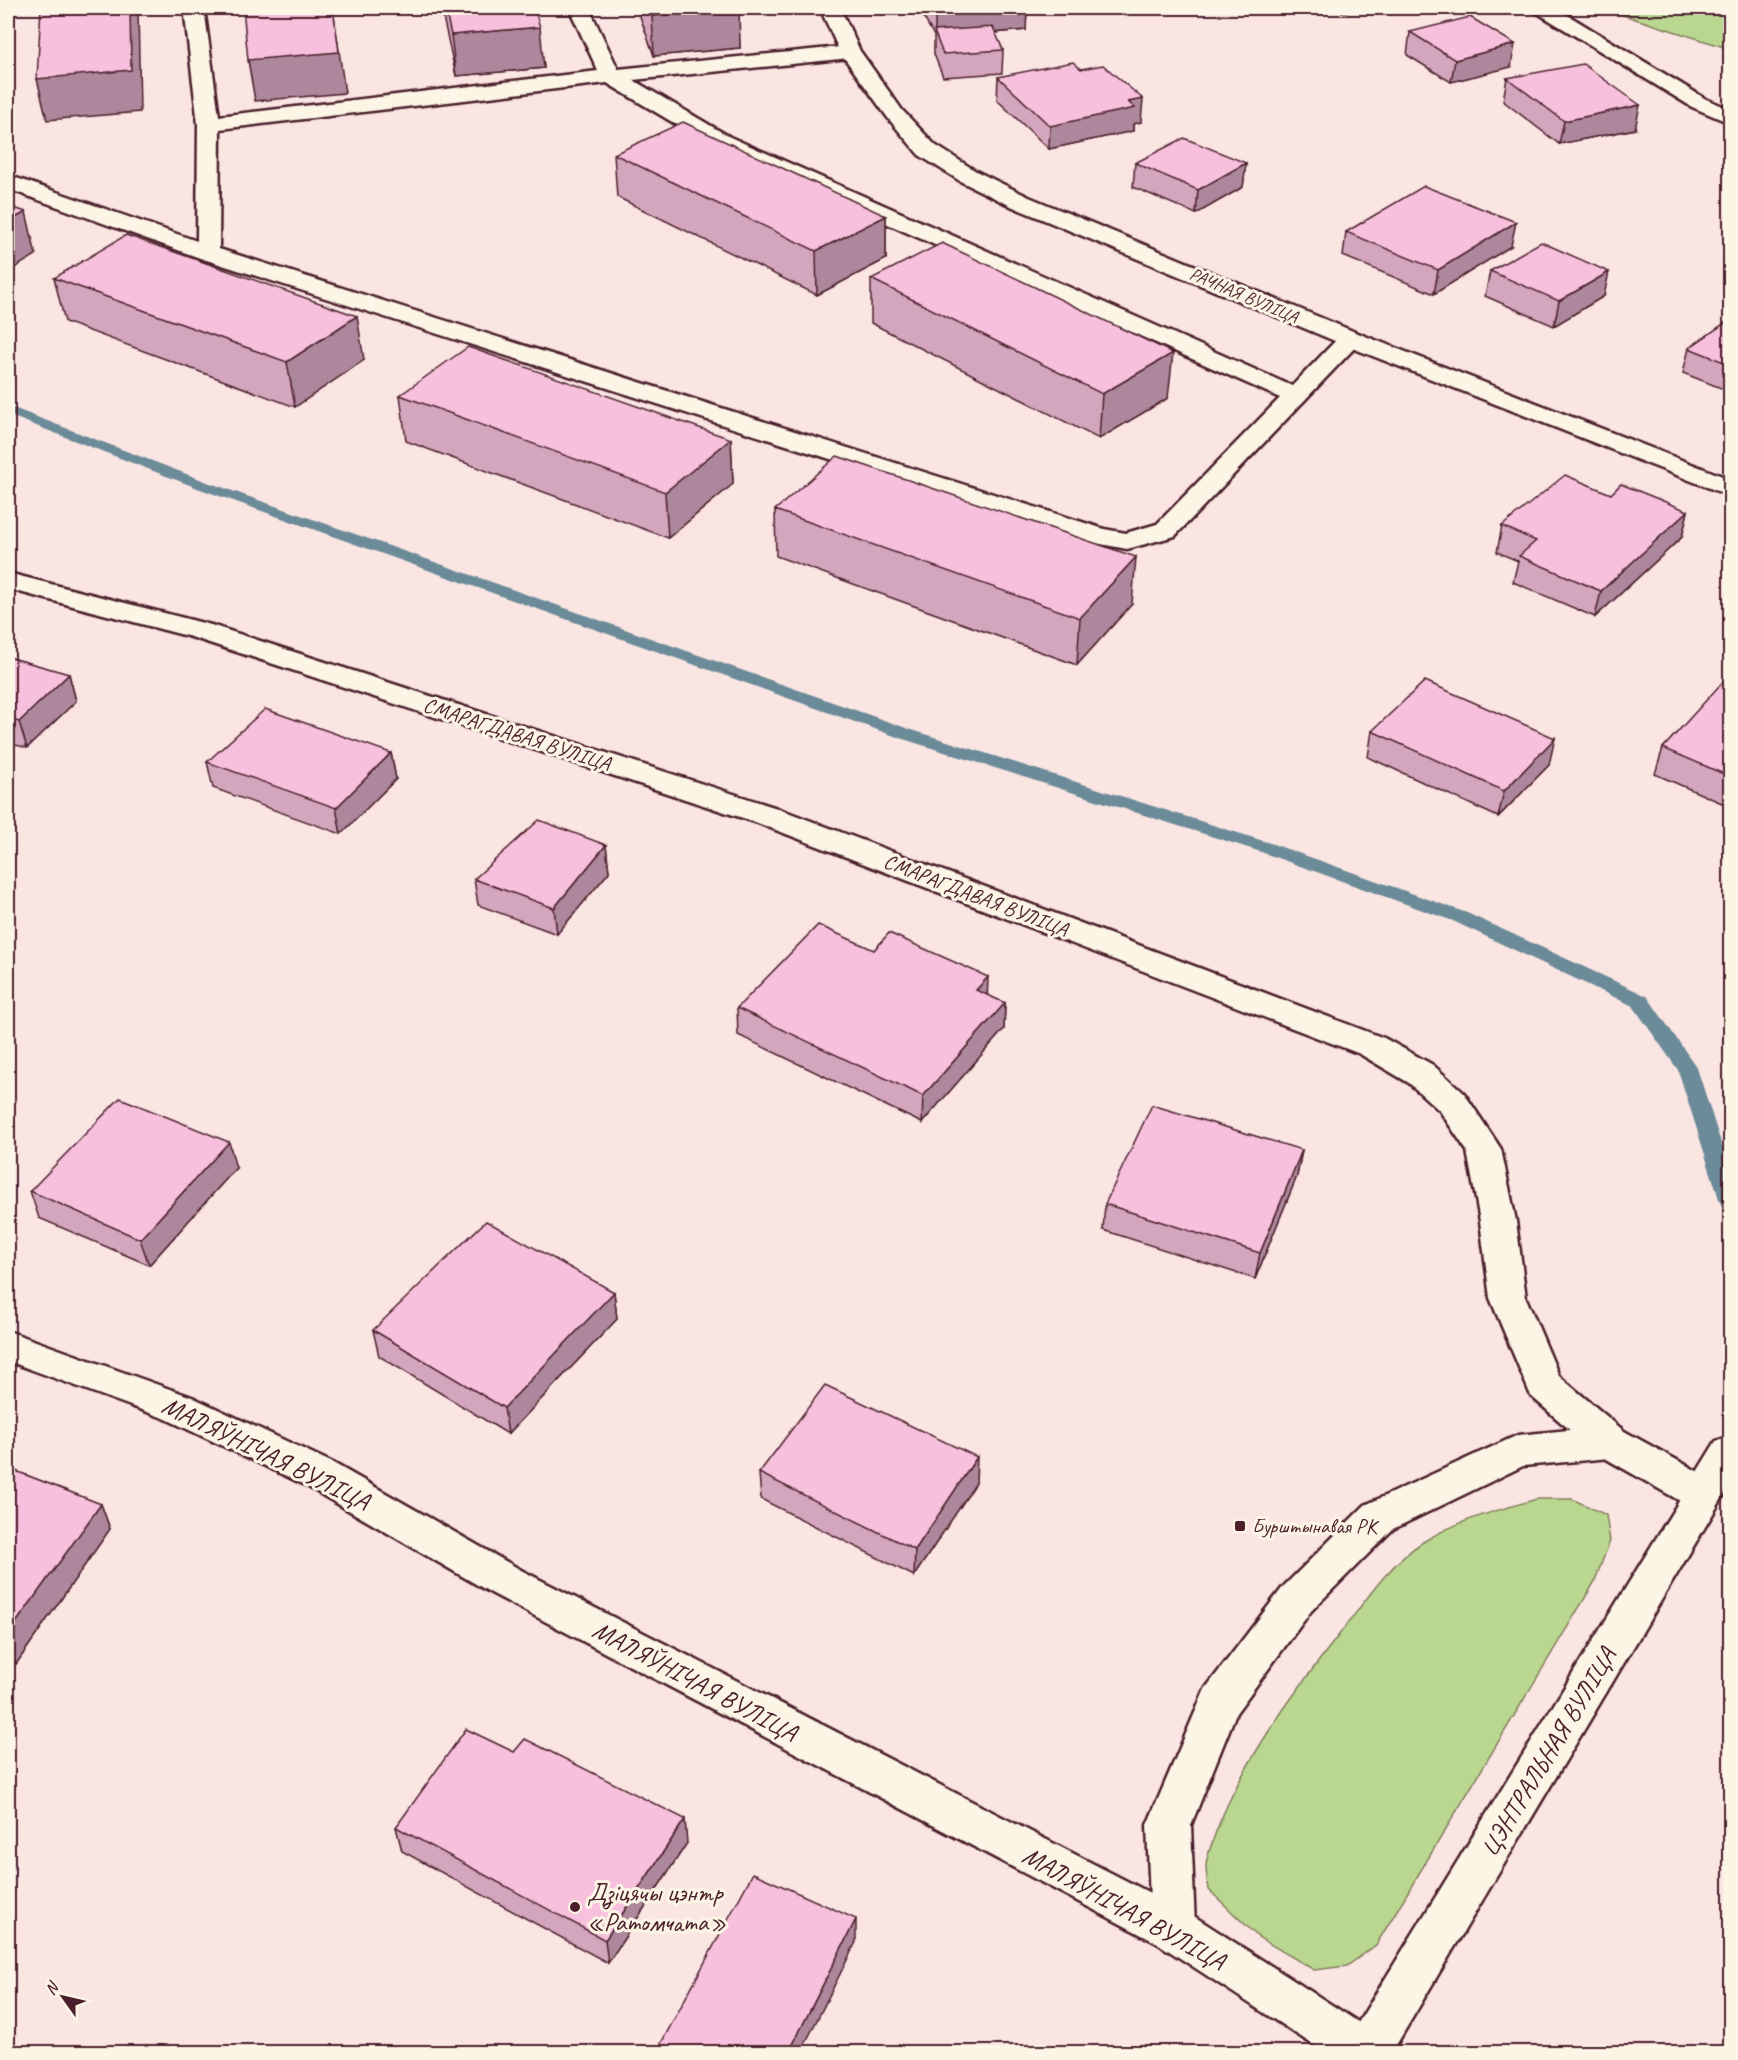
<svg xmlns="http://www.w3.org/2000/svg" width="1738" height="2060" font-family="Caveat,sans-serif">
<rect width="100%" height="100%" fill="#fae5e3"/>
<filter id="ink" filterUnits="userSpaceOnUse"><feTurbulence type="fractalNoise" baseFrequency=".0167" numOctaves="2"/><feDisplacementMap in="SourceGraphic" scale="12" xChannelSelector="R" yChannelSelector="G"/><feConvolveMatrix kernelMatrix="1 2 1 2 8 2 1 2 1" color-interpolation-filters="sRGB"/></filter>
<g filter="url(#ink)">
<g fill="#b9d78f" stroke="#827b5d" stroke-width="1.5">
<path d="M1601,8H1730V49Z"/>
<path d="M1537,1499H1572L1606,1515L1610,1541L1594,1583L1376,1945L1347,1966L1314,1970L1258,1937L1209,1890C1208,1881 1204,1868 1207,1859C1230,1776 1296,1689 1349,1622C1370,1594 1393,1561 1423,1542C1458,1520 1498,1510 1537,1499Z"/>
</g>
<g fill="none" stroke-linecap="round" stroke-linejoin="round">
<path fill="#6c8b98" fill-rule="evenodd" d="M8,406L210,483L912,730L1273,844L1467,913L1647,996L1697,1068L1730,1171V1210L1723,1208L1720,1202L1678,1070L1633,1006L1453,921L1261,852L900,738L200,489L8,415Z"/>
<g stroke="#4a1f2b" stroke-width="5">
<g id="service">
<path d="M184,8H204L219,116L598,71L569,8H589L618,69L850,46L857,48L860,52L857,56L850,58L633,80L730,137L1292,386L1342,334L1351,332L1360,334L1363,339L1175,536L1127,549L1090,542L200,258L8,189V175L197,241L198,124ZM607,83L714,147L1280,398L1157,524L1126,533L1104,529L219,249L220,129Z"/>
<path d="M1610,1426L1624,1431L1629,1442L1624,1453L1610,1458L1523,1466L1393,1529L1311,1611L1236,1713L1191,1825L1195,1928L1189,1943L1173,1949L1157,1943L1151,1928L1147,1825L1205,1689L1283,1587L1365,1505L1518,1435Z"/>
</g>
</g>
<g stroke="#4a1f2b" stroke-width="5">
<g id="minor">
<path d="M820,8H840L860,51L902,110L935,145L976,171L1029,197L1360,334L1730,479V496L1342,344L1013,207L960,181L919,155L888,118L840,52Z"/>
<path d="M1533,8H1556L1706,99L1730,109V123L1692,107L1536,12Z"/>
<path d="M8,573L211,625L777,808L1384,1038L1433,1065L1464,1093L1501,1149L1516,1221L1526,1298L1559,1376L1624,1431L1717,1482L1722,1494L1717,1506L1703,1510L1689,1506L1596,1453L1531,1396L1490,1298L1480,1221L1467,1151L1440,1111L1409,1083L1360,1054L755,822L191,637L8,589Z"/>
<path d="M8,1331L192,1397L333,1463L521,1570L1189,1913L1380,2036L1387,2052H1324L1157,1943L493,1594L305,1485L166,1419L8,1361Z"/>
</g>
</g>
<g stroke="#4a1f2b" stroke-width="5">
<path id="tertiary" d="M1730,1436V1485L1392,2052H1343L1350,2036L1716,1441Z"/>
</g>
<use href="#service" fill="#fcf5e5" fill-rule="evenodd"/>
<use href="#minor" fill="#fcf5e5" fill-rule="evenodd"/>
<use href="#tertiary" fill="#fcf5e5" fill-rule="evenodd"/>
</g>
<g fill="#d4a6be" stroke="#4a1f2b" stroke-width="1.5">
<path d="M441,8H534L544,68L456,76Z"/>
<path d="M637,8H738L740,48L654,56Z"/>
<path d="M923,8H1027L1026,30L995,33L1003,50L1002,73L943,77L934,54V36L923,16Z"/>
<path d="M1410,32L1511,67L1451,82L1407,55Z"/>
<path d="M1081,69L1141,122L1133,124V131L1049,149L997,100L998,77Z"/>
<path d="M1507,78L1635,129L1559,144L1503,101Z"/>
<path d="M614,154L886,216V259L817,295L617,197Z"/>
<path d="M1135,163H1246L1243,187L1196,214L1133,187Z"/>
<path d="M1346,232L1511,246L1434,294L1343,256Z"/>
<path d="M1490,271L1604,296L1554,326L1485,296Z"/>
<path d="M54,278L364,360L295,407L65,322Z"/>
<path d="M871,279L1168,398L1099,439L871,323Z"/>
<path d="M1731,319V392L1683,373L1689,348Z"/>
<path d="M400,395L731,439L733,484L668,538L406,441Z"/>
<path d="M1611,494L1688,511L1682,537L1595,617L1513,582L1518,561L1497,552L1502,526Z"/>
<path d="M775,510L1132,604L1077,665L776,556Z"/>
<path d="M8,657L69,674L76,701L27,748L8,743Z"/>
<path d="M1731,675V807L1655,774L1663,748Z"/>
<path d="M1372,731L1549,765L1498,817L1368,757Z"/>
<path d="M391,753L396,779L341,834L213,788L207,762Z"/>
<path d="M606,845L609,872L557,934L478,905L474,879Z"/>
<path d="M874,950L987,995L1005,1003L1004,1029L922,1123L738,1035L737,1008Z"/>
<path d="M1302,1150L1297,1176L1255,1279L1103,1230L1105,1204Z"/>
<path d="M236,1168L149,1265L39,1218L30,1191Z"/>
<path d="M614,1292L617,1319L508,1434L379,1356L373,1330Z"/>
<path d="M8,1468L101,1504L110,1529L16,1664L8,1661Z"/>
<path d="M759,1473L976,1483L914,1576L761,1499Z"/>
<path d="M514,1752L687,1843L608,1963L402,1851L396,1827Z"/>
</g>
<g fill="#ad879b" stroke="#4a1f2b" stroke-width="1.5">
<path d="M130,8H138L140,112L47,120L37,79Z"/>
<path d="M333,8L345,93L255,101L248,60Z"/>
<path d="M739,8L740,48L654,56L652,16Z"/>
<path d="M1027,8L1026,30L937,38L935,34V16Z"/>
<path d="M1343,8H1384L1342,12Z"/>
<path d="M540,27L544,68L456,76L451,35Z"/>
<path d="M1515,44L1511,67L1451,82L1455,60Z"/>
<path d="M1143,99L1141,122L1133,124V131L1049,149L1050,126L1128,102Z"/>
<path d="M1640,105L1635,129L1559,144L1564,121Z"/>
<path d="M1246,163L1243,187L1196,214L1198,190Z"/>
<path d="M26,212L36,255L8,272V222Z"/>
<path d="M886,216V259L817,295L816,251Z"/>
<path d="M1516,222L1511,246L1434,294L1438,270Z"/>
<path d="M1609,272L1604,296L1554,326L1559,301Z"/>
<path d="M357,316L364,360L295,407L287,362Z"/>
<path d="M1173,353L1168,398L1099,439L1102,394Z"/>
<path d="M731,439L733,484L668,538L665,492Z"/>
<path d="M1688,511L1682,537L1595,617L1601,591Z"/>
<path d="M1136,557L1132,604L1077,665L1080,618Z"/>
<path d="M69,674L76,701L27,748L19,722Z"/>
<path d="M1555,738L1549,765L1498,817L1504,791Z"/>
<path d="M391,753L396,779L341,834L336,808Z"/>
<path d="M606,845L609,872L557,934L554,908Z"/>
<path d="M988,977L987,1004L976,990Z"/>
<path d="M1005,1003L1004,1029L922,1123L923,1096Z"/>
<path d="M229,1142L236,1168L149,1265L140,1239Z"/>
<path d="M1302,1150L1297,1176L1255,1279L1260,1253Z"/>
<path d="M614,1292L617,1319L508,1434L504,1408Z"/>
<path d="M977,1457L976,1483L914,1576L915,1550Z"/>
<path d="M101,1504L110,1529L16,1664L8,1646V1634Z"/>
<path d="M685,1819L687,1843L608,1963L605,1940Z"/>
<path d="M856,1919V1942L801,2052H789Z"/>
</g>
<g fill="#f7c1dd" stroke="#4a1f2b" stroke-width="1.5">
<path d="M41,8H130L131,70L37,79Z"/>
<path d="M243,8H333L339,52L248,60Z"/>
<path d="M445,8H534L540,27L451,35Z"/>
<path d="M649,8H739L652,16Z"/>
<path d="M931,8H1026L935,16Z"/>
<path d="M1470,17L1515,44L1455,60L1410,32Z"/>
<path d="M993,27L1003,50L943,54L934,31Z"/>
<path d="M1073,62L1081,69L1103,65L1143,99L1128,102L1135,108L1050,126L998,77Z"/>
<path d="M1583,64L1640,105L1564,121L1507,78Z"/>
<path d="M683,122L886,216L816,251L614,154Z"/>
<path d="M1184,138L1246,163L1198,190L1135,163Z"/>
<path d="M1424,186L1516,222L1438,270L1346,232Z"/>
<path d="M8,206L26,212L8,222Z"/>
<path d="M126,235L357,316L287,362L54,278Z"/>
<path d="M1541,242L1609,272L1559,301L1490,271Z"/>
<path d="M942,243L1173,353L1102,394L871,279Z"/>
<path d="M1731,319V365L1689,348Z"/>
<path d="M468,347L731,439L665,492L400,395Z"/>
<path d="M837,456L1136,557L1080,618L775,510Z"/>
<path d="M1565,475L1611,494L1621,484L1688,511L1601,591L1519,556L1536,541L1502,526Z"/>
<path d="M8,657L69,674L19,722L8,719Z"/>
<path d="M1729,675H1731V777L1663,748Z"/>
<path d="M1425,681L1555,738L1504,791L1372,731Z"/>
<path d="M265,709L391,753L336,808L207,762Z"/>
<path d="M539,820L606,845L554,908L474,879Z"/>
<path d="M818,925L874,950L889,933L988,977L976,990L1005,1003L923,1096L737,1008Z"/>
<path d="M120,1098L229,1142L140,1239L30,1191Z"/>
<path d="M1152,1105L1302,1150L1260,1253L1105,1204Z"/>
<path d="M486,1221L614,1292L504,1408L373,1330Z"/>
<path d="M825,1385L977,1457L915,1550L759,1473Z"/>
<path d="M8,1468L101,1504L8,1634Z"/>
<path d="M466,1729L514,1752L525,1739L685,1819L605,1940L396,1827Z"/>
<path d="M753,1873L856,1919L789,2052H664L658,2049Z"/>
</g>
</g>
<g fill="#4a1f2b" stroke="#fcf5e5" stroke-width="2">
<rect x="1234" y="1520" width="12" height="12" rx="3"/>
<circle cx="575" cy="1907" r="6"/>
</g>
<g text-anchor="middle" dominant-baseline="central" stroke-width="6" stroke-linejoin="round" paint-order="stroke">
<g font-size="18" fill="#4a1f2b" stroke="#fcf5e5">
<text transform="translate(1244 295) rotate(23)">РАЧНАЯ ВУЛІЦА</text>
</g>
<g font-size="21" fill="#4a1f2b" stroke="#fcf5e5">
<text transform="translate(517 734) rotate(18)">СМАРАГДАВАЯ ВУЛІЦА</text>
<text transform="translate(976 895) rotate(21)">СМАРАГДАВАЯ ВУЛІЦА</text>
</g>
<g font-size="21" fill="#4a1f2b" stroke="#fcf5e5" text-anchor="start">
<text x="1252" y="1526">Бурштынавая РК</text>
</g>
<g font-size="26" fill="#4a1f2b" stroke="#fcf5e5">
<text transform="translate(266 1453) rotate(26)">МАЛЯЎНІЧАЯ ВУЛІЦА</text>
<text transform="translate(695 1681) rotate(28)">МАЛЯЎНІЧАЯ ВУЛІЦА</text>
<text transform="translate(1548 1752) rotate(-59)">ЦЭНТРАЛЬНАЯ ВУЛІЦА</text>
<text transform="translate(1124 1908) rotate(29)">МАЛЯЎНІЧАЯ ВУЛІЦА</text>
</g>
<g font-size="26" fill="#4a1f2b" stroke="#fcf5e5" text-anchor="start">
<text x="587" y="1892">Дзіцячы цэнтр<tspan x="587" dy="30">«Ратомчата»</tspan></text>
</g>
</g>
<rect width="1738" height="2060" fill="none" stroke="#fcf5e5" stroke-width="30"/>
<rect x="15" y="15" width="1708" height="2030" fill="none" stroke="#4a1f2b" stroke-width="2" filter="url(#ink)"/>
<g transform="translate(63 1997) rotate(304)" stroke="#fcf5e5" stroke-width="4.5" paint-order="stroke">
<path d="M0-4.5L10 22L0 15L-10 22Z" fill="#4a1f2b"/>
<text y="-9" font-size="16" font-weight="bold" text-anchor="middle" fill="#4a1f2b">N</text>
</g>
</svg>
